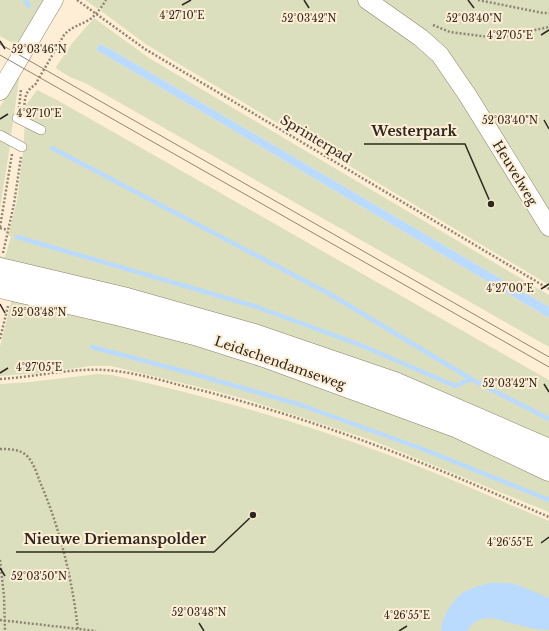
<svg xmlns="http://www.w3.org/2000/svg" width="549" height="631" font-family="'Libre Baskerville',serif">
<rect width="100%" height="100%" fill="#feeed5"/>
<g fill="#dbdfbd">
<path d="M0,0H46L18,46L0,36Z"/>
<path d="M85,0H549V285L147,45L101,11L102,9L99,8L98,9Z"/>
<path d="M94,18L149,58L549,295V307L107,47L99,44L96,50L214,119L549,318V347L85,83L70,77L57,69L56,67L73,42Z"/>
<path d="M20,73L11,135H8L0,129V107Z"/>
<path d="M37,90L57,100L549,380V445L0,260V256L5,257L11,236H8L17,201L23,152L26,105Z"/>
<path d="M0,140L10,146L0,208Z"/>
<path d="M12,299L36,300L329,383L549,475V512L371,440L248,400L211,390L111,366H91L40,373L0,376V347Z"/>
<path d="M98,374L112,375C206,396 299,421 389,455C443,475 496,499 549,521V631H0V384L30,382Z"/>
</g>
<g fill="#bbdbfe">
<path d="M99,44L107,47L549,307V318L214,119L96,50Z"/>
<path d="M489,583H508L518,585L549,598V630L534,629L492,618C480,618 473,621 467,631H441C442,618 450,603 460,595C468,588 480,586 489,583Z"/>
</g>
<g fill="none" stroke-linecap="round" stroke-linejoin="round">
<g stroke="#bbdbfe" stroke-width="4.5">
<path d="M25,0L29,6"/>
<path d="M52,148L328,293L471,379L549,419"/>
<path d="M17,237L257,307L363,346L455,386L471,379"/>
<path d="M92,347L194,374L301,405L428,451L549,500"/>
</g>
<g stroke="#8f816a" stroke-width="10">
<g id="lane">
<path d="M17,118L41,130"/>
<path d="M0,135L22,147"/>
</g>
</g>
<g stroke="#8f816a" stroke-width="19">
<g id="street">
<path d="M367,0L421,38L440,55L468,96L549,227"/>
<path d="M0,91L54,0"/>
</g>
</g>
<g stroke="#8f816a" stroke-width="23">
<g id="secondary">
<path d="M0,269L127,299L251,334L397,384L549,450"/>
<path d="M0,287L121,315L195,334L264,356L458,427L549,470"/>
</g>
</g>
<g stroke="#908575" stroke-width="2.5" stroke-dasharray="2 2" stroke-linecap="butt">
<path d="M77,0L145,49L549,289"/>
<path d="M478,0L543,13H549"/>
<path d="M433,25L450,32L498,38L549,27"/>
<path d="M19,108L21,89"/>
<path d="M24,109C25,98 25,91 35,85L64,35C71,27 80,25 89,20C96,15 101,8 106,0"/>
<path d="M0,227L12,154"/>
<path d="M0,228L8,230"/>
<path d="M3,253L14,204L21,157"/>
<path d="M0,339L8,306"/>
<path d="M0,379C35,377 70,368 105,370C137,372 169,383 200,390C278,410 355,436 429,466C470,482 509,500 549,517"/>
<path d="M0,449C10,449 21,449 28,457C34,464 37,474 40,482C60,528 73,582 78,631"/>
<path d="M0,560L4,596L5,631"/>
<path d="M0,620L96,631"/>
</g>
<use href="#lane" stroke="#fff" stroke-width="9"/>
<use href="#street" stroke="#fff" stroke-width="18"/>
<use href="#secondary" stroke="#fff" stroke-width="22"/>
<g stroke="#908574" stroke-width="1">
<path d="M0,44L549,357"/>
<path d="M0,55L549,367"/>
</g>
</g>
<path fill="none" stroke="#2e281f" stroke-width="1.5" d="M304,0L309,8M468,0L474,8M182,5L191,0M541,35L549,30M0,41L5,49M0,119L8,114M544,120L549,129M541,289L549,284M0,304L5,313M0,373L8,368M544,384L549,392M541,543L549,537M0,568L5,576M199,623L204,631M399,631L407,626"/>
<g text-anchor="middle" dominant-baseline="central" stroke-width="4" stroke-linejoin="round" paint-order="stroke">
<g font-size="13" fill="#2e281f" stroke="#feeed5">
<text transform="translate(316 139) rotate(31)">Sprinterpad</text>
<text transform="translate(515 173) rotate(59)">Heuvelweg</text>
<text transform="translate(280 363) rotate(19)">Leidschendamseweg</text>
</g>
</g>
<g font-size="10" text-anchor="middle" fill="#2e281f" stroke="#feeed5" stroke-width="4" stroke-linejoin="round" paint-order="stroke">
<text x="182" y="19">4°27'10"E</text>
<text x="309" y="22">52°03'42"N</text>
<text x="474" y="22">52°03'40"N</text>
<text x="510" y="39">4°27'05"E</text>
<text x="39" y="53">52°03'46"N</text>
<text x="39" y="117">4°27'10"E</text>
<text x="510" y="124">52°03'40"N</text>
<text x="510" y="292">4°27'00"E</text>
<text x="39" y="316">52°03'48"N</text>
<text x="39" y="371">4°27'05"E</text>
<text x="510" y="387">52°03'42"N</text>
<text x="510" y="546">4°26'55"E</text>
<text x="39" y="580">52°03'50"N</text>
<text x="199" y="616">52°03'48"N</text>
<text x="407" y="619">4°26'55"E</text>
</g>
<path fill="none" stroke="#2e281f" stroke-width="1.5" d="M491 204L465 144H364M253 515L214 552H16"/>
<g fill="#2e281f" stroke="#feeed5" stroke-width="1.5">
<circle cx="491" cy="204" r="4"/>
<circle cx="253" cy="515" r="4"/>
</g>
<g font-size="14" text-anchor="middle" font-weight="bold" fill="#2e281f" stroke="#feeed5" stroke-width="4" stroke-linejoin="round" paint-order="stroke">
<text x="414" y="136">Westerpark</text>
<text x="115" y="544">Nieuwe Driemanspolder</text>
</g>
</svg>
